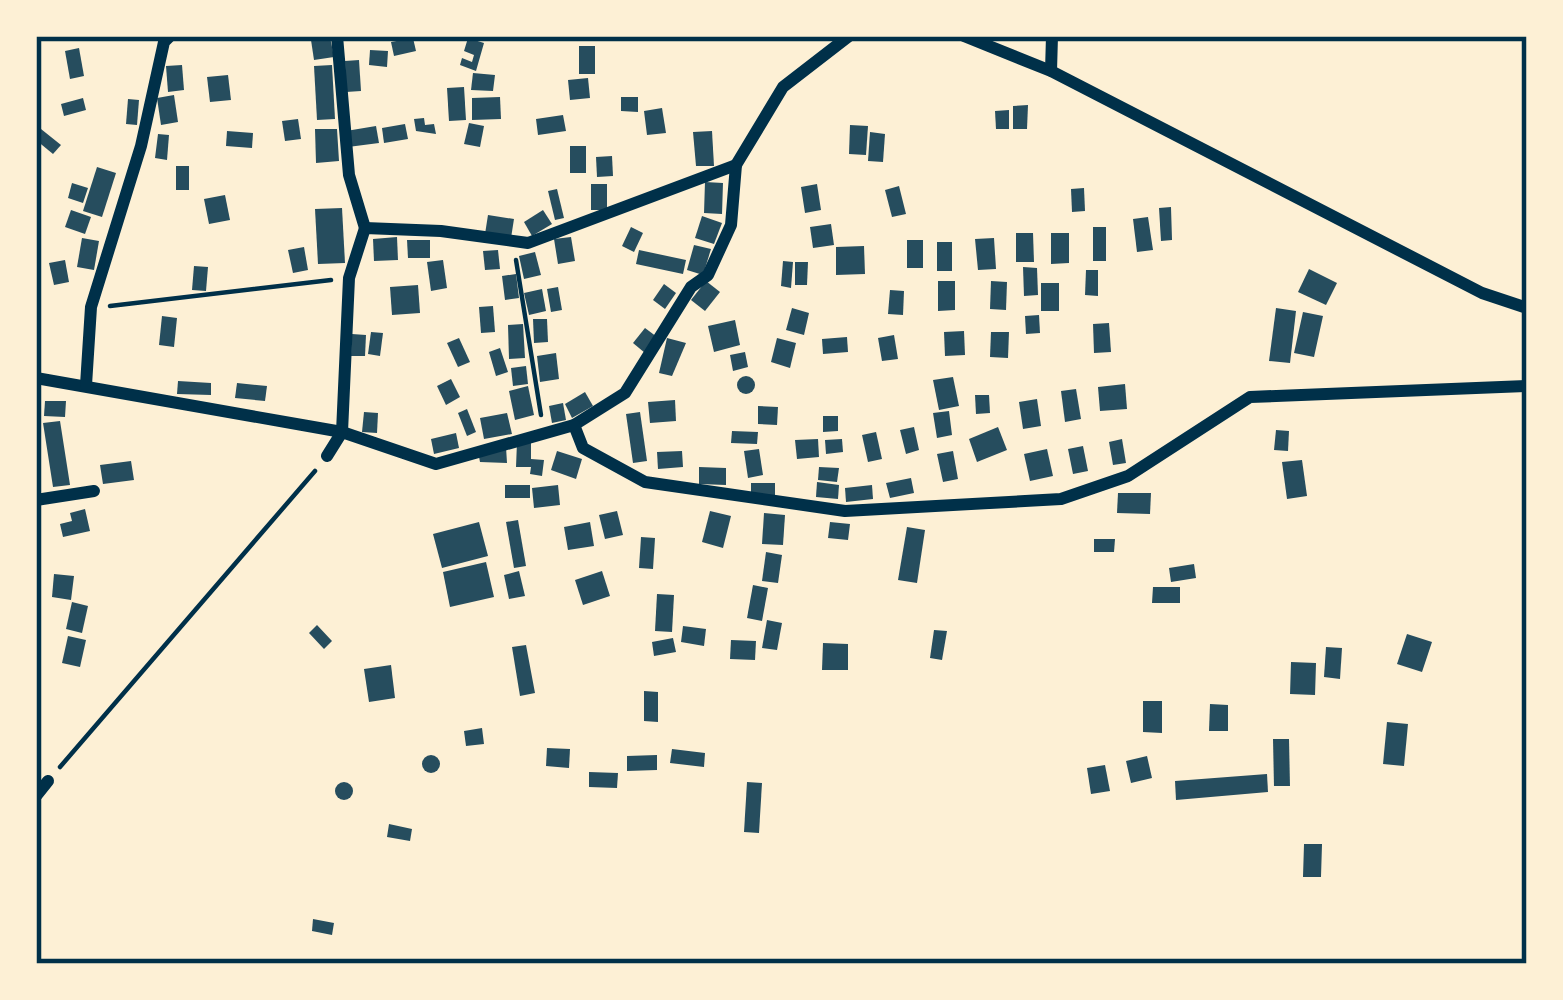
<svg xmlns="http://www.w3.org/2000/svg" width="1563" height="1000" font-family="'Exo 2',sans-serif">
<rect width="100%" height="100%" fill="#fdf0d5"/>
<g fill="#264d5e">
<path d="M330,37L334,57L314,60L311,40Z"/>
<path d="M413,38L416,51L394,56L391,42Z"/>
<path d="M468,38L484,43L476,71L460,65L462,58L472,62L474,55L464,51Z"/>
<rect x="579" y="46" width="16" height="28"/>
<path d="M79,48L84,76L70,79L65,51Z"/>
<path d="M370,50L388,51L387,67L369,65Z"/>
<path d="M359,60L361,91L346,92L345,61Z"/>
<path d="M182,65L184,90L168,92L166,66Z"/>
<path d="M332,65L335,119L317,120L314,66Z"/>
<path d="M473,73L495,75L493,91L471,90Z"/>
<path d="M228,75L231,100L210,102L207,77Z"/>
<path d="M588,78L590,98L570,100L568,80Z"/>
<path d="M464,87L466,120L449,121L447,88Z"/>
<path d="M174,95L178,122L161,125L157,98Z"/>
<path d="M500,97L501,119L472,120V98Z"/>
<path d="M621,97H638V112L621,111Z"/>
<path d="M83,98L86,110L64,116L61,104Z"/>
<path d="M128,99L139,100L137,125L126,124Z"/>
<path d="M1028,105L1027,129H1013V106Z"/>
<path d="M662,108L666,133L647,135L644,111Z"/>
<path d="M1009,110V129H996L995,111Z"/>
<path d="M563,115L566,131L538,135L536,119Z"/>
<path d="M424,118L425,125L434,124L436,134L416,131L414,119Z"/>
<path d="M298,119L301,139L285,141L282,121Z"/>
<path d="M469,123L484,126L480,147L464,144Z"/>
<path d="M405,124L408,139L384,143L382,128Z"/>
<path d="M850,125L868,126L866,155L849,154Z"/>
<path d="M376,126L379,143L348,147L346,131Z"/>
<path d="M41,129L61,145L53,154L36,140Z"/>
<path d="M315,129H337L339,161L316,163Z"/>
<path d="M227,131L253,133L252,148L226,146Z"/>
<path d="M712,131L714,166H696L693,132Z"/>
<path d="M870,132L885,134L883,162L868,161Z"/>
<path d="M158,134L169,135L167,160L155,158Z"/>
<rect x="570" y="146" width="16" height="27"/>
<path d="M612,156L613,176L597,177L596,157Z"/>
<rect x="176" y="166" width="13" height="24"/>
<path d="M97,167L116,173L102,217L83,211Z"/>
<path d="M705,182L723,183L722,214L704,213Z"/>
<path d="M72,183L88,188L83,203L68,198Z"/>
<rect x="591" y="184" width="16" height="26"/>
<path d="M817,184L821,210L805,213L801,187Z"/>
<path d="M899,186L906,214L892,217L885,190Z"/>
<path d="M1084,188L1085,211L1072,212L1071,189Z"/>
<path d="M557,189L564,218L555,220L548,191Z"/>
<path d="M225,195L230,220L209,224L204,199Z"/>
<path d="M1171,207L1172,240L1161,241L1159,208Z"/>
<path d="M342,208L345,263L318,264L315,209Z"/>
<path d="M71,210L91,217L85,234L65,227Z"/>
<path d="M543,210L552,224L532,236L524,222Z"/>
<path d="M488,215L514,219L511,238L485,234Z"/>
<path d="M702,216L722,223L714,244L695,238Z"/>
<path d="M1148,217L1153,250L1137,252L1133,219Z"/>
<path d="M831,224L834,245L813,248L810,227Z"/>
<path d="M631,227L643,233L634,252L622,246Z"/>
<rect x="1093" y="227" width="13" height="34"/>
<path d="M1016,233H1033L1034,262H1016Z"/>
<path d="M1051,233H1069V263L1051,264Z"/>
<path d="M397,237L398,260L374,261L373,239Z"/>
<path d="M571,237L575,261L558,264L554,239Z"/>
<path d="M82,238L99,241L94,270L77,267Z"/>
<path d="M994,238L996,269L978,270L975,239Z"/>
<path d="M407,240H430V258H408Z"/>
<rect x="907" y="240" width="16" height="28"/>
<rect x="937" y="242" width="15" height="29"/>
<path d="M694,245L711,249L703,275L687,270Z"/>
<path d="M864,246L865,274L836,275V247Z"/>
<path d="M304,247L308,270L293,273L288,250Z"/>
<path d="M498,250L500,269L485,270L483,251Z"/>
<path d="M639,250L686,260L683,274L636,264Z"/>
<path d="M535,252L541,275L524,279L519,256Z"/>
<path d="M65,260L69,282L54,285L49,263Z"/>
<path d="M443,260L447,288L431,291L427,262Z"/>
<path d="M783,261L793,262L791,288L781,286Z"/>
<path d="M795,262H808L807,285H795Z"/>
<path d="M194,266L208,267L206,291L192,290Z"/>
<path d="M1023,267L1037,268L1038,295L1024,296Z"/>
<path d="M1309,269L1337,283L1326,305L1298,292Z"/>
<path d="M1086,270H1098V296L1085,295Z"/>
<path d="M516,274L519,298L505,300L502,276Z"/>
<path d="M706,281L720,292L705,311L691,300Z"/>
<path d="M938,281H955V310L938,311Z"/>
<path d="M991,281L1007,282L1006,310L990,309Z"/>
<rect x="1041" y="283" width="18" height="28"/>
<path d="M664,284L676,293L665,309L653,300Z"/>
<path d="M418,285L420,313L392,315L390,287Z"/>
<path d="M558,287L562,310L551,312L547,289Z"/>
<path d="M542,289L546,311L529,315L524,293Z"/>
<path d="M890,290L904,291L903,315L888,314Z"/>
<path d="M493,306L495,332L481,333L479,307Z"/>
<path d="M792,308L809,313L804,335L786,330Z"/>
<path d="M1276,308L1296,311L1290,363L1269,361Z"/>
<path d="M1303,312L1323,316L1314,357L1294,353Z"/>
<path d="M1039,315L1040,333L1026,334L1025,316Z"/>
<path d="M162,316L177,318L174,347L159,345Z"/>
<path d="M533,319H547L548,342L534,343Z"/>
<path d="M735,320L740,345L714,352L708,326Z"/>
<path d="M1109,323L1111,352L1094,353L1093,324Z"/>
<path d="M523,324L525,358L509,359L508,325Z"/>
<path d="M645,328L657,337L645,353L633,343Z"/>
<path d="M964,331L965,355L945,356L944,332Z"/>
<path d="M371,332L383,333L380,356L368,354Z"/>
<path d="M991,332H1009L1008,358L990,357Z"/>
<path d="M352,334L366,335L365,356H351Z"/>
<path d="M894,335L898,359L882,361L878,338Z"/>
<path d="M847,337L848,352L823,354L822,339Z"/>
<path d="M459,338L470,362L458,367L447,343Z"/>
<path d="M667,338L686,343L672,376L659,373Z"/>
<path d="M777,338L796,343L790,368L771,362Z"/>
<path d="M500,348L508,372L496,376L489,352Z"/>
<path d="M745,352L748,367L733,371L730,355Z"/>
<path d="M556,353L559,379L540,382L537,356Z"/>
<path d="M526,366L528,384L513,386L511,368Z"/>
<circle cx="746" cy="385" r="9"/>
<path d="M953,377L959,406L939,410L933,380Z"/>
<path d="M451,379L460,397L446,405L437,386Z"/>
<path d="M178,381L211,383V395L177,394Z"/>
<path d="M237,383L267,386L265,401L235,398Z"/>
<path d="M1125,384L1127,409L1100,411L1098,387Z"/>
<path d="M528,386L534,415L515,420L509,391Z"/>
<path d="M1076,389L1081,419L1065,422L1061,391Z"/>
<path d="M585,392L593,406L572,418L565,404Z"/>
<path d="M975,395H989L990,413L976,414Z"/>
<path d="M1037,399L1041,426L1023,429L1019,402Z"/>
<path d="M675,400L676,421L650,423L648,402Z"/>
<path d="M45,401H66L65,417L44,416Z"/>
<path d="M563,403L566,420L552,423L549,406Z"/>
<path d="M758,406L778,407L777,425L758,424Z"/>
<path d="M467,409L476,432L467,436L458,413Z"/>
<path d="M949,411L952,435L937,438L933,413Z"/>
<path d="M364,412L378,413L377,433L362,432Z"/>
<path d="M640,412L647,461L633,463L626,414Z"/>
<path d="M507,413L512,434L484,439L480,418Z"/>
<path d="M823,416H838V431L823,432Z"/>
<path d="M60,421L70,485L53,487L43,423Z"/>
<path d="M914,427L919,450L906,454L900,430Z"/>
<path d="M998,427L1007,450L977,462L969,439Z"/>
<path d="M1276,430L1289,431L1288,451L1274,450Z"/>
<path d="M732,431L758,432L757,444L731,443Z"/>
<path d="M876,432L882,459L868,462L862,435Z"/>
<path d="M456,433L459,448L434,454L431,439Z"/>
<path d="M818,439L819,457L797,459L795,440Z"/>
<path d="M842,439L843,452L826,454L825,440Z"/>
<path d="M1122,439L1126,463L1113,465L1109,442Z"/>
<path d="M517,442H531V459L544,460L542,476L530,474L531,467H516Z"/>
<path d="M1083,446L1088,471L1073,474L1068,449Z"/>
<path d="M506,447L507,463L480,462L478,451Z"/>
<path d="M759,449L763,475L748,478L744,451Z"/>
<path d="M1047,449L1053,476L1030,481L1024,454Z"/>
<path d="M557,451L582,459L576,479L551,470Z"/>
<path d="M682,451L683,467L658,469L657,452Z"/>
<path d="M953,451L958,479L943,482L937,454Z"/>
<path d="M1302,460L1307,496L1287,499L1282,462Z"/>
<path d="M131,461L134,480L103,484L100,465Z"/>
<path d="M699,467L726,468V485L699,484Z"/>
<path d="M819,467L839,468L837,482L818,480Z"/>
<path d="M911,478L914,493L890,498L886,483Z"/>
<path d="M817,482L839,485L838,499L816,497Z"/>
<rect x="751" y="483" width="24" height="14"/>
<rect x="505" y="485" width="25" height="13"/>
<path d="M558,485L560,505L534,508L532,488Z"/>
<path d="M872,485L873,499L846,502L845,488Z"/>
<path d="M1118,493H1151L1150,514L1117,513Z"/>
<path d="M85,509L90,531L63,537L60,524L72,521L70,513Z"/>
<path d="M617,511L623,535L605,539L599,515Z"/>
<path d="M710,511L731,516L723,548L702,542Z"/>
<path d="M764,513L785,515L783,545L762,544Z"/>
<path d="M518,520L526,566L514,568L506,522Z"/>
<path d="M479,522L488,556L442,568L433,534Z"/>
<path d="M590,522L594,546L568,550L564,527Z"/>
<path d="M830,522L850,524L848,540L828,538Z"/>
<path d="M907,527L925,530L917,583L898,580Z"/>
<path d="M641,537L655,538L653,569L639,568Z"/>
<path d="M1094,539H1115L1114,552H1094Z"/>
<path d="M766,552L782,555L778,583L762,581Z"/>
<path d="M486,562L494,597L450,607L443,572Z"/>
<path d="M1194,564L1196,578L1171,582L1169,568Z"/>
<path d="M519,571L525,596L509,599L504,575Z"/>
<path d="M602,571L610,596L583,605L575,580Z"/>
<path d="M54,574L74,576L71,600L52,597Z"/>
<path d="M753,585L768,588L762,621L747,618Z"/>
<path d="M1153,587H1180V603H1152Z"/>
<path d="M657,594L674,595L672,632L655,631Z"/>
<path d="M72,602L88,606L82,633L66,629Z"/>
<path d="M767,620L782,623L777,650L762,648Z"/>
<path d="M317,625L332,641L324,649L309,633Z"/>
<path d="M683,626L706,629L704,646L681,642Z"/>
<path d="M934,630L947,631L942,660L930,658Z"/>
<path d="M1407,634L1432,642L1422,672L1397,664Z"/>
<path d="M68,636L86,640L80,667L62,663Z"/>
<path d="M673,638L676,652L654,656L652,642Z"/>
<path d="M731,640L756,641L755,660L730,659Z"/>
<path d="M823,643L848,644V670H822Z"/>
<path d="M526,645L535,693L520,696L512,647Z"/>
<path d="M1326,647L1342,648L1340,679L1324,677Z"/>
<path d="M1291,662L1316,663L1315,695L1290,694Z"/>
<path d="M391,665L395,698L369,702L364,669Z"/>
<path d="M644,691L658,692V722L644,721Z"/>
<path d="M1143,701H1162V733L1143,732Z"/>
<path d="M1210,704L1228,705V731H1209Z"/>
<path d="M1387,722L1408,724L1404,766L1383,764Z"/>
<path d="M482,728L484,744L466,746L464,731Z"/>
<path d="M1273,739H1289L1290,786H1274Z"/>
<path d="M547,748L570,749L569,768L546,766Z"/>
<path d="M672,749L705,753L704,767L670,763Z"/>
<circle cx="431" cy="764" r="9"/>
<path d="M657,755V770L627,771V756Z"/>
<path d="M1147,756L1152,778L1131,783L1126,761Z"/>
<path d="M1105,765L1110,791L1091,794L1087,768Z"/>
<path d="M589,772L618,773L617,788L589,787Z"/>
<path d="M1267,774L1268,792L1176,800L1175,781Z"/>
<circle cx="344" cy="791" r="9"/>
<path d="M747,782L762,783L759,833L744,832Z"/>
<path d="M389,824L412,829L410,841L387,837Z"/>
<path d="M1304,844H1322L1321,877H1303Z"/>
<path d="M313,919L334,923L332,935L312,931Z"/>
</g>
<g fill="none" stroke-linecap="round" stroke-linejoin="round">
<g stroke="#003049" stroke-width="4.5">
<path d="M516,260L541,415"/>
<path d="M110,306L331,280"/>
<path d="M60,767L315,471"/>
</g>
<g stroke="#003049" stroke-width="12">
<path d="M337,36L349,175L365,228"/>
<path d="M964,36L1051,71L1482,293L1527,308"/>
<path d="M1051,71L1052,36"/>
<path d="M36,378L342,432L436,464L574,425L625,393L691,287L708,275L731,225L736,165L783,87L849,36"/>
<path d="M86,385L91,307L141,146L164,42L170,36"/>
<path d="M574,425L583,448L645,482L845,511L1061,499L1128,476L1250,397L1527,386"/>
<path d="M327,456L342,432L349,278L365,228L441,231L528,243L736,165"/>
<path d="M36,500L94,491"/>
<path d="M36,796L48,781"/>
</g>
</g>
<rect width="1563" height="1000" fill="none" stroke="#fdf0d5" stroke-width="78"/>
<rect x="39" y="39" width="1485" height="922" fill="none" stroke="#003049" stroke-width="4.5"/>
</svg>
